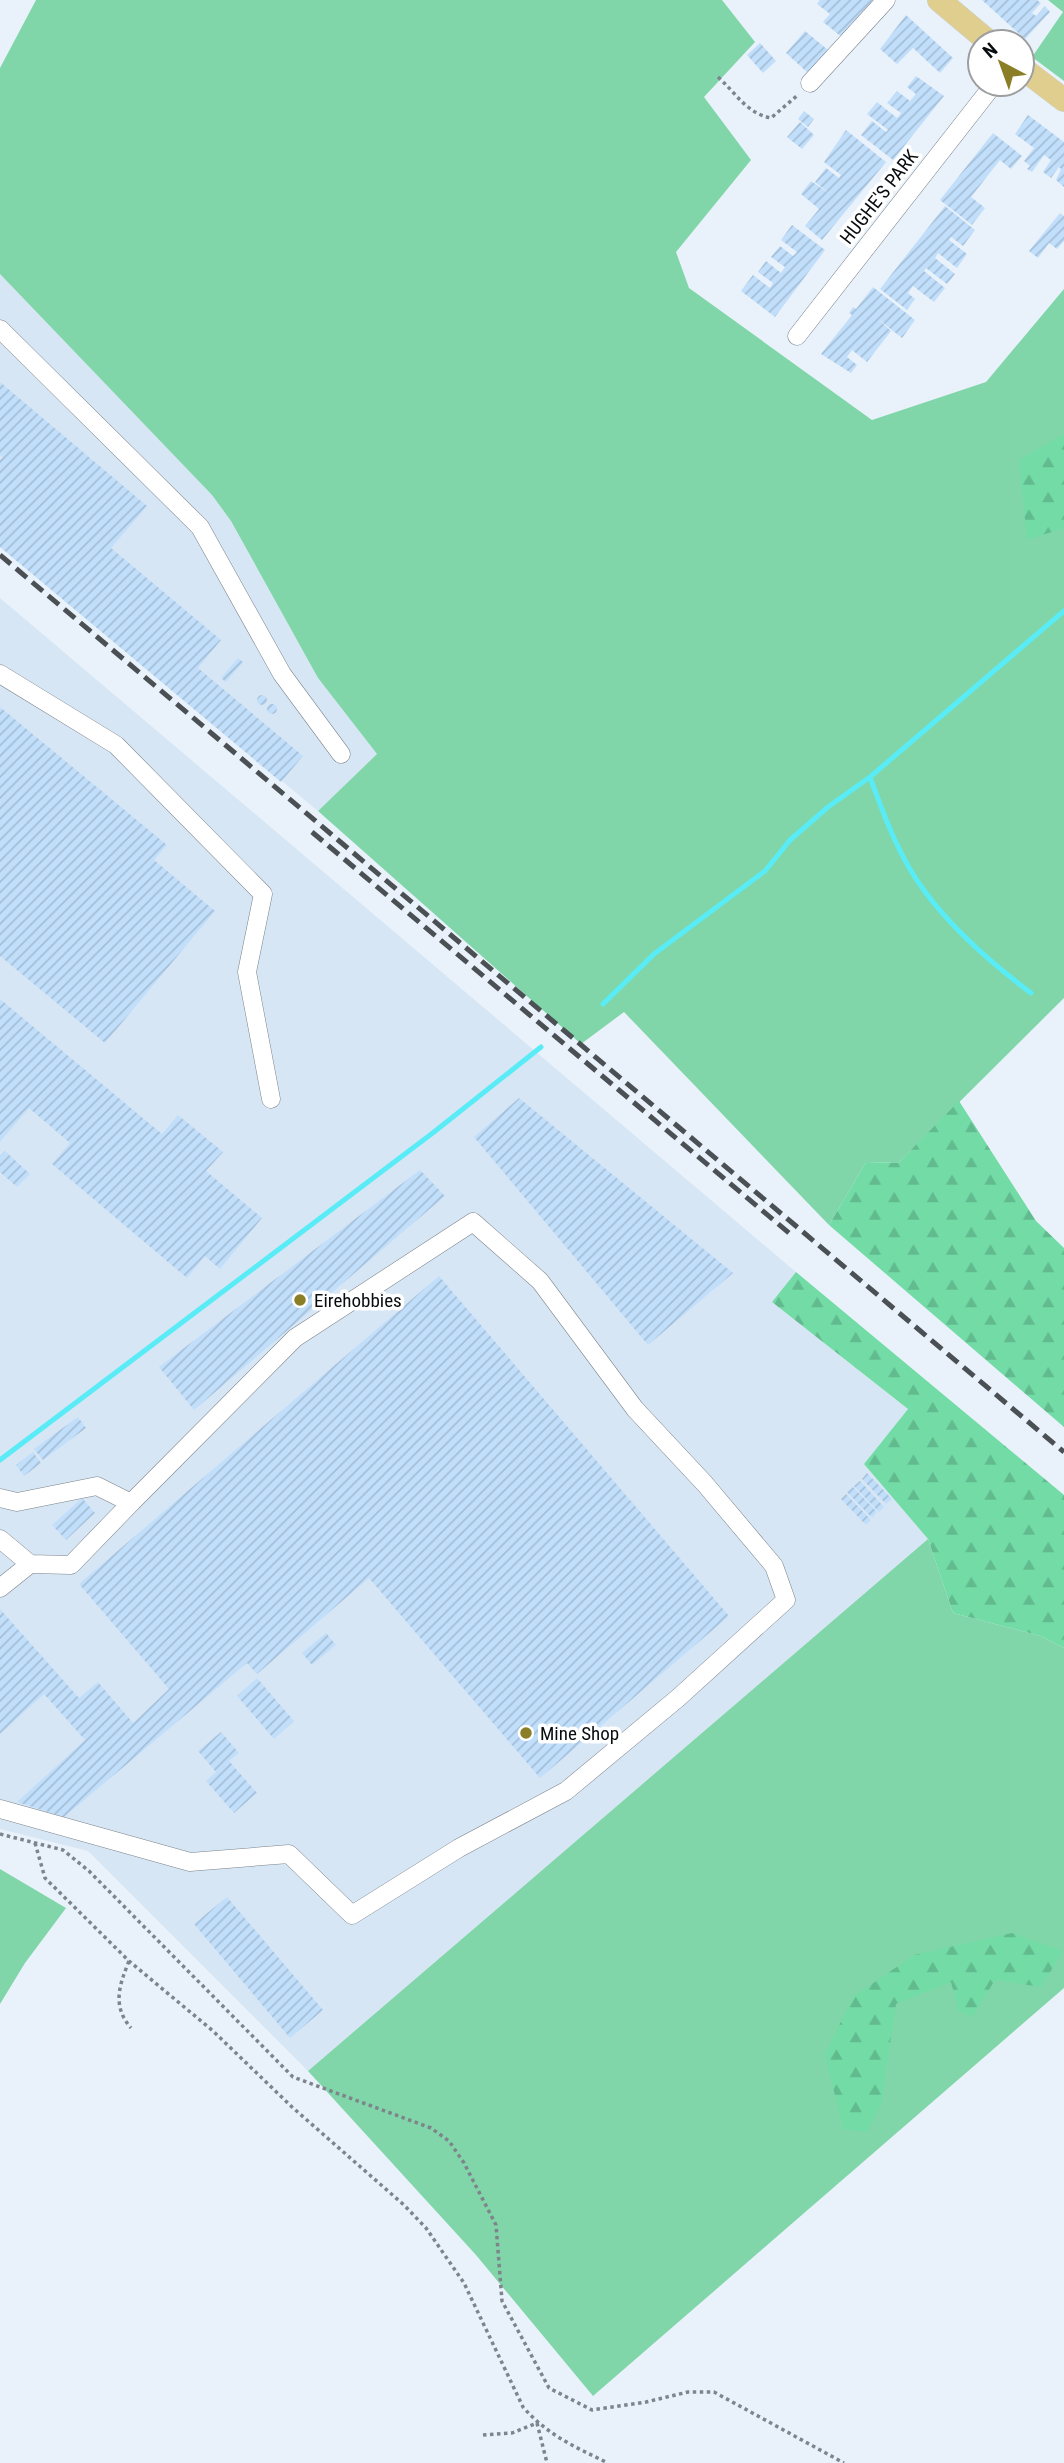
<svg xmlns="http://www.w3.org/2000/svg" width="1064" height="2463" font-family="'Roboto Condensed',sans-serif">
<defs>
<pattern id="forest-firs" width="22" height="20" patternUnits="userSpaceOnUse" patternTransform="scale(1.75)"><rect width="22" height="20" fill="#72dba6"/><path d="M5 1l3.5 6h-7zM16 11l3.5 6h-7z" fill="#61bb8e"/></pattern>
<pattern id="building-hatch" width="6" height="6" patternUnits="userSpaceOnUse" patternTransform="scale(1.75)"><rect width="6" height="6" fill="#c1dffb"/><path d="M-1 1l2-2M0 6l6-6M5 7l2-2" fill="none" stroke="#a4bed6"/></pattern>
</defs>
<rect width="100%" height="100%" fill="#e9f2fb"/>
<g fill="#d7e6f4">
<path d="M0,274L212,495L231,521L318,678L377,754L318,811L0,547Z"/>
<path d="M0,598L796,1272L772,1302L908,1409L864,1464L928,1539L308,2071L88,1851L0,1829Z"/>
</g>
<g fill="#80d6a9">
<path d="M36,0H722L755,42L704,97L751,160L676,252L689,288L872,420L986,382L1064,289V998L898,1163L866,1162L829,1225L624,1012L581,1044L318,811L377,754L318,678L231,521L212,495L0,274V68Z"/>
<path d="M1048,0H1064V81L1032,57L1063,12Z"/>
<path d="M928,1539L953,1613L1041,1636L1064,1648V1988L593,2396L476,2255L308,2071Z"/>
<path d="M0,1869L66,1908L25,1963L0,2004Z"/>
</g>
<g fill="url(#forest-firs)">
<path d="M1064,434V528L1027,540L1019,460Z"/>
<path d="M959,1101L1036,1221L1064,1248V1427L829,1225L866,1162L898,1163Z"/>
<path d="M796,1272L1064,1495V1648L1041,1636L953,1613L928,1539L864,1464L908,1409L772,1302Z"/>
<path d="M1012,1933L1063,1951L1041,1987L995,1980L973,2016L959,2012L951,1982L896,2004L881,2104L867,2132L843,2129L825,2054L853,1997L914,1955Z"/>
</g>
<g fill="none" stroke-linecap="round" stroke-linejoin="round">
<g stroke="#59ecf6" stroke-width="5">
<path d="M870,777C884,815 898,855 923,889C952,929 991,963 1031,993"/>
<path d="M603,1004L654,954L765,871L790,840L828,807L870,777L1064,611"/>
<path d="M0,1460L434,1132L541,1047"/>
</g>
</g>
<g fill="url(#building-hatch)">
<path d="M820,0H875L843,38L823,22L830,14L817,4Z"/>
<path d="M982,0H1037L1041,3L1032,13L1036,16L1045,6L1050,12L1025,39Z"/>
<path d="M906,15L953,58L940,73L913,48L897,64L880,49Z"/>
<path d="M805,31L828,50L808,73L786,53Z"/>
<path d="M760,43L776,61L763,73L747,55Z"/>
<path d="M916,76L944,96L893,160L861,135L872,121L886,132L888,130L867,114L877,102L897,118L901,113L887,103L897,91L910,101L916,94L907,87Z"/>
<path d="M804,111L814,119L808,127L798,119Z"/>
<path d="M1028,115L1064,142V187L1056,180L1061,169L1059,167L1051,178L1043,172L1051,160L1044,155L1032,172L1027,169L1030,166L1024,161L1034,148L1015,134Z"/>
<path d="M800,122L814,135L802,149L787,137Z"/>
<path d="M846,130L886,162L822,240L805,226L819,209L801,194L811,181L830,194L815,182L826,168L839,178L841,175L824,162Z"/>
<path d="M993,133L1022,156L1011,169L1000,160L971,197L985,208L972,225L940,200Z"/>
<path d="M945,206L975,230L963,246L951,237L949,240L967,254L957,268L938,253L935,258L955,274L947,284L926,268L924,271L945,288L934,302L913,286L908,293L915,299L907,310L880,289Z"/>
<path d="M1060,213L1064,216V241L1057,249L1049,243L1038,258L1029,251Z"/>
<path d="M792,225L825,250L775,317L741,291L753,275L770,288L773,283L758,272L766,261L781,273L785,267L771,257L780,246L793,256L797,252L781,240Z"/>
<path d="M873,287L915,320L902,338L878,319L891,331L867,362L852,350L847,357L857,365L851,373L821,354L852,315L849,313L853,307L856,309Z"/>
<path d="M0,382L147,506L111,548L221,640L198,668L303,756L281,782L0,547V460L3,457L0,455Z"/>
<path d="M238,658L243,662L226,682L221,678Z"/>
<circle cx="262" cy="700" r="5"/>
<circle cx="272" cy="709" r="5"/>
<path d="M0,707L167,845L154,860L215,911L105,1043L0,956Z"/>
<path d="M0,999L162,1134L178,1115L223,1152L206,1171L262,1218L220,1269L205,1256L187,1278L52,1164L70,1143L29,1108L0,1142Z"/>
<path d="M519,1098L733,1273L648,1345L474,1137Z"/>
<path d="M5,1151L30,1174L17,1187L0,1172V1156Z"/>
<path d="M420,1170L445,1196L194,1410L159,1367Z"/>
<path d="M439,1276L729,1616L540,1778L369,1578L257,1674L247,1663L64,1817L17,1802L85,1740L44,1694L0,1734V1609L79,1698L98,1682L133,1723L169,1689L79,1584Z"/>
<path d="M78,1417L86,1428L43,1460L34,1449Z"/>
<path d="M33,1452L41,1463L24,1476L16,1465Z"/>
<path d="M867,1473L892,1499L886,1504L862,1479Z"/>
<path d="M860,1481L884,1507L879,1512L854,1486Z"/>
<path d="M853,1487L877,1512L872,1518L847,1492Z"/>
<path d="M846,1494L871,1520L866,1525L841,1499Z"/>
<path d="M82,1498L95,1513L66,1540L52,1525Z"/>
<path d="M326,1633L336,1645L312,1665L302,1653Z"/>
<path d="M257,1678L294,1721L274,1739L237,1696Z"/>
<path d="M221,1732L239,1753L229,1761L257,1793L234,1813L206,1781L216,1772L198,1751Z"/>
<path d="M227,1897L323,2010L290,2038L194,1924Z"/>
</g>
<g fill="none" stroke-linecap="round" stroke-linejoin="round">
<g stroke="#7b838b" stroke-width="19">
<g id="minor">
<path d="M810,83L886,0"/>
<path d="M0,329L200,527L282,674L341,754"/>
<path d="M797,336L994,84"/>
<path d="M0,674L116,745L263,894L247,972L271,1099"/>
<path d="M0,1498L17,1502L97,1486L131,1503L71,1565L30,1564L0,1539"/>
<path d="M0,1588L30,1564"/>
<path d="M0,1809L190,1862L289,1854L352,1915L459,1848L566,1791L678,1698L786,1600L774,1566L705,1484L635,1409L540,1281L473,1222L295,1338L131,1503"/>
</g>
</g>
<g stroke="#cececf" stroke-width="24">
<g id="major">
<path d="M939,0L989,42"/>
<path d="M1022,68L1064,100"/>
</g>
</g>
<g stroke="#7e848b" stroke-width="3.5" stroke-dasharray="3.5 3.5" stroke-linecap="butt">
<path d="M718,77C736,93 746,113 771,118L799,94"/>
<path d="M0,1834L63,1850L89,1871L293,2077L431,2128L449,2141L464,2163L496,2225L502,2301L549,2388L592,2410L646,2402L688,2392H714L844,2463"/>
<path d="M35,1843L45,1878L129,1961L213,2031L292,2107L404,2205L426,2228L464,2283L523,2407C547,2435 577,2448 608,2463"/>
<path d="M129,1961C119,1986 112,2006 131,2028"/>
<path d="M483,2435L512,2433L537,2423L547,2463"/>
</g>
<use href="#minor" stroke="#fff" stroke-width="18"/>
<use href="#major" stroke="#dfce8d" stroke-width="23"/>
<g stroke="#4b5055" stroke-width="5" stroke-dasharray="14 7" stroke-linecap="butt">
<path d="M0,555L1064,1452"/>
<path d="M312,832L789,1233"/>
</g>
</g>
<g fill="#8a7f26" stroke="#fff" stroke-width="2.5">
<circle cx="300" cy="1300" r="7"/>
<circle cx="526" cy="1733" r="7"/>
</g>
<g text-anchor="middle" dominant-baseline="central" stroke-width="7" stroke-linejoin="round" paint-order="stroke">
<g font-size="19" fill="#090c0f" stroke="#fff">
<text transform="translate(879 197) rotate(-52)">HUGHE'S PARK</text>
</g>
<g font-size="19" fill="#090c0f" stroke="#fff" text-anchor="start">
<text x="314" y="1300">Eirehobbies</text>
<text x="540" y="1733">Mine Shop</text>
</g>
</g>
<g transform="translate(1001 63) rotate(319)"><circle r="33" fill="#ffffff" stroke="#9d9e9f" stroke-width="2"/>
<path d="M0-5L12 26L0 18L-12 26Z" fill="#8a7f26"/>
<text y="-10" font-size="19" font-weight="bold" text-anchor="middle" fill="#090c0f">N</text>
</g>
</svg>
